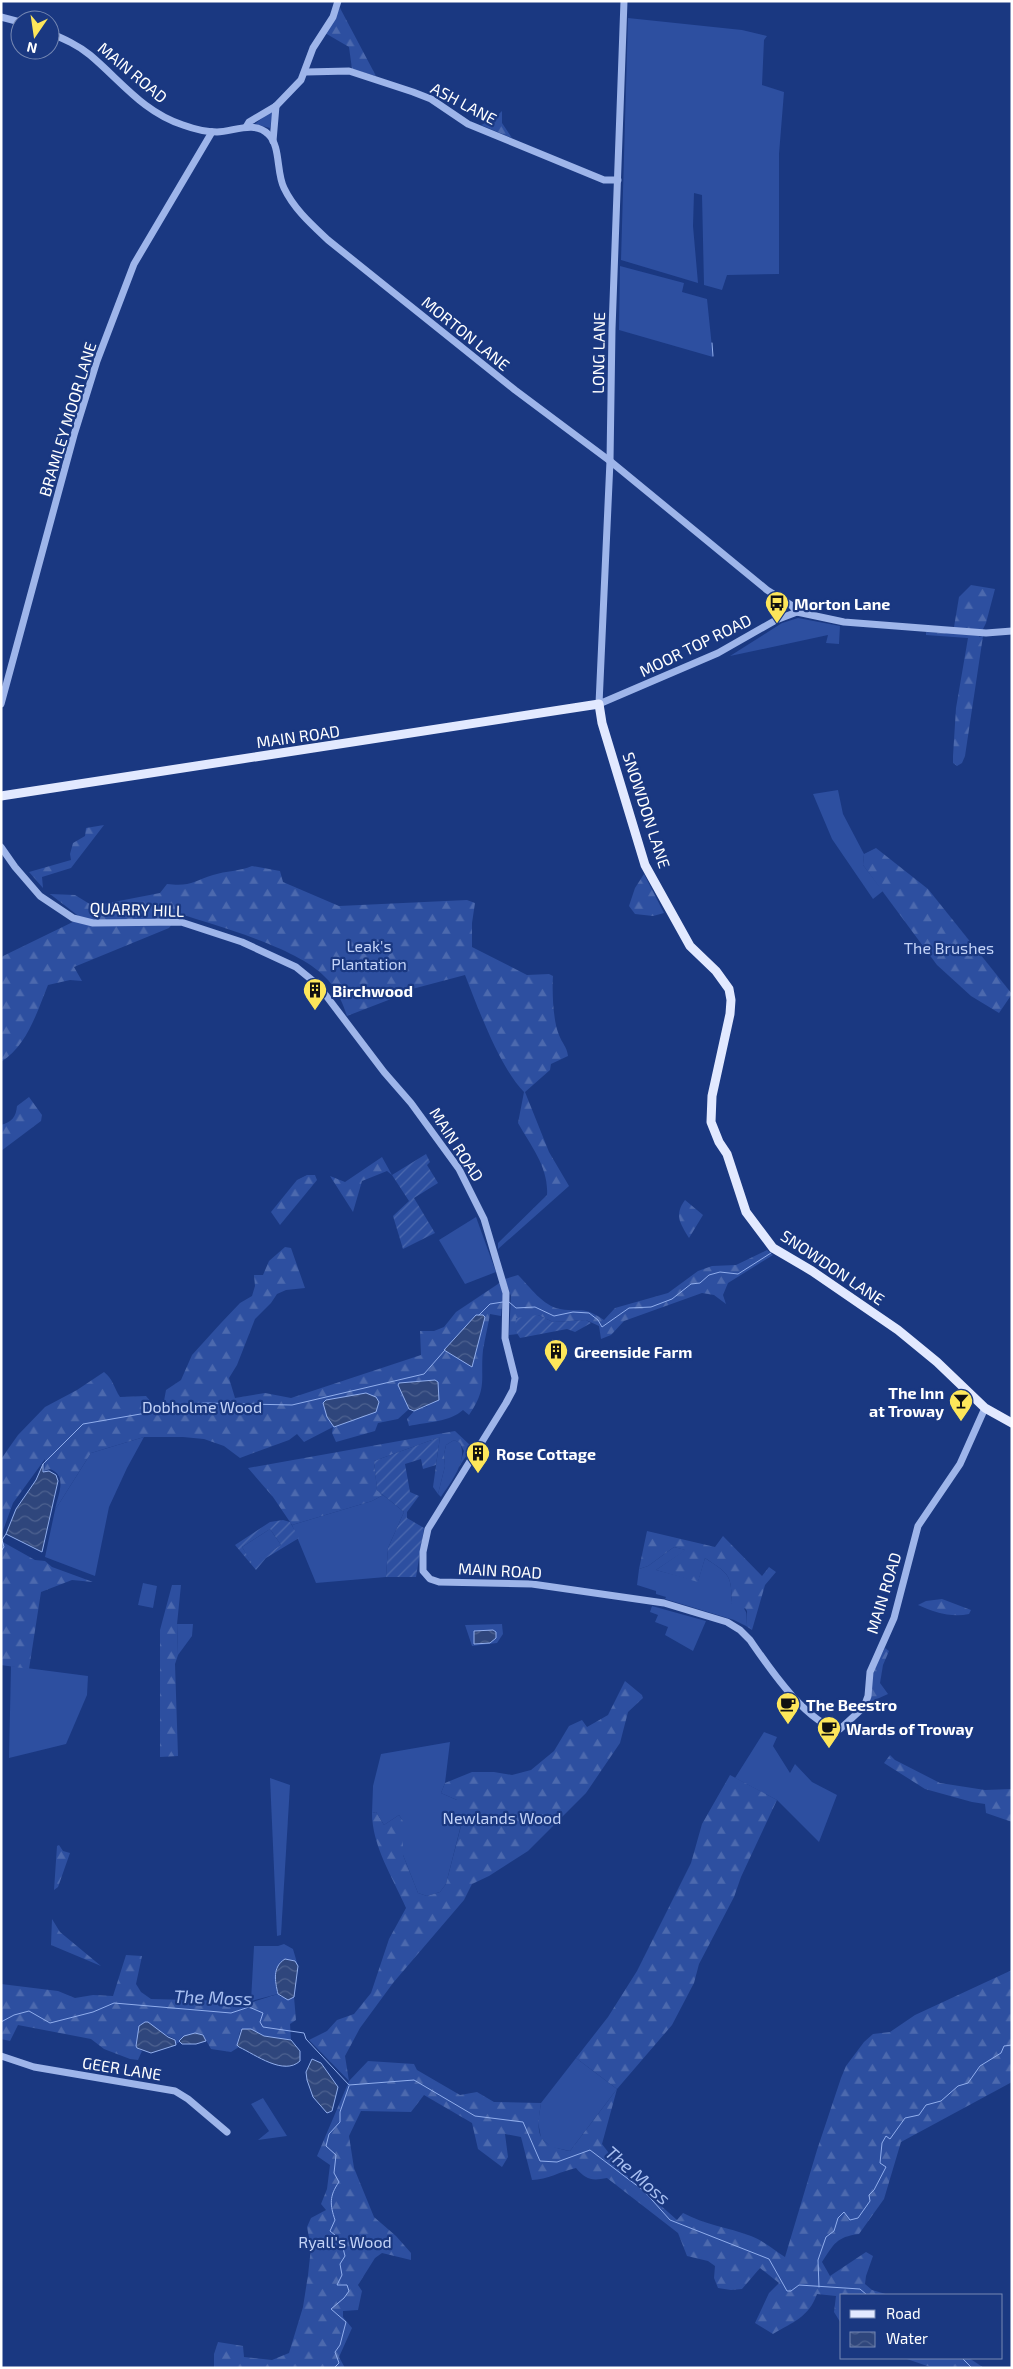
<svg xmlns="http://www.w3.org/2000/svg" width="1013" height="2369" font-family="'Exo 2',sans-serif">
<defs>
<pattern id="forest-firs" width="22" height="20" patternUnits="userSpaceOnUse" patternTransform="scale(1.25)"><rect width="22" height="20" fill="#2d4fa0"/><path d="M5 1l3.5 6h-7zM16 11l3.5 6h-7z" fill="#4c69ae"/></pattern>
<pattern id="garden-furrows" width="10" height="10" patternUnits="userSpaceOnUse" patternTransform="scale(1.25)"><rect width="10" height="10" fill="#2d4fa0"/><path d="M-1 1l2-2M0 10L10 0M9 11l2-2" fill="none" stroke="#4c69ae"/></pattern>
<pattern id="water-waves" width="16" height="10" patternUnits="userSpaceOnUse" patternTransform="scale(1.25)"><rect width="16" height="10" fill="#2f467c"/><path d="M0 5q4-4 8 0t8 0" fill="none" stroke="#4e6290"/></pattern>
</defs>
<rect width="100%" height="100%" fill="#1a3881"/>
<g fill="#2d4fa0">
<path d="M628,18L742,30L767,36L764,40L762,85L784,92L779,154V274L727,275L722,290L704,285L702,195L694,193L693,226L698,283L621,260Z"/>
<path d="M271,111L273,112L270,128L255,124Z"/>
<path d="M620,266L684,283L682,292L707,299L713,357L619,330Z"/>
<path d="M798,618L840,626L839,644L826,643L828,635L730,656L782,623Z"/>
<path d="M838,790L843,814L864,854L863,865L883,891L873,899L832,839L813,794Z"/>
<path d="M476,1217L496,1272L465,1284L439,1240Z"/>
<path d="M144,1437L127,1468L109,1507L95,1576L45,1557L55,1510L91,1453Z"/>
<path d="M454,1440L460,1443C468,1461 451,1482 441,1497L438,1494L445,1466L444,1454L446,1445Z"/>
<path d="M383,1495L404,1512L388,1548L386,1577L316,1583L292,1525L372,1501Z"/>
<path d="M270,1529L281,1545L252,1564L242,1547Z"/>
<path d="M674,1547L686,1550L656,1570L698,1581L705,1558C727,1573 733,1574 731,1603C748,1609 747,1609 746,1626L734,1620L665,1599L666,1597L656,1594V1591L637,1585L639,1569L648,1566Z"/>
<path d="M143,1583L157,1586L153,1608L138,1605Z"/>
<path d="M652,1606L706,1621L693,1651L665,1635L668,1627L655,1622L658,1615L650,1612Z"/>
<path d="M177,1624H193L192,1636L178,1655Z"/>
<path d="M502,1624L503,1634L497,1643L472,1646L465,1625Z"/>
<path d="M11,1666L88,1676L87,1695L66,1744L9,1758Z"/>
<path d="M764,1732L777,1737L773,1746L790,1773L795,1764L812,1782L837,1795L819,1842L777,1800L735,1778Z"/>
<path d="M450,1742L445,1783L441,1793L457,1800V1815L461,1825L446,1884L440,1892L427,1896L418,1893L403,1855V1821L399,1815L384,1825L376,1812L372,1813L373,1786L381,1754Z"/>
<path d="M270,1778L290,1785L281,1935L277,1936Z"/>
<path d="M284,1944L293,1949L298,1966L295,1961L276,1968L275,1983L278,1994L251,2001L254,1946H278Z"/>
<path d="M576,2058L617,2089L570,2151L551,2147L541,2138L538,2122L541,2103Z"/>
<path d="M263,2098L287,2136L258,2140L269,2131L251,2104Z"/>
</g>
<g fill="url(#forest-firs)">
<path d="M340,8L376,76L352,69L349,47L325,33Z"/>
<path d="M502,111V123L512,138L481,125L494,119Z"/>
<path d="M971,585L995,589L986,623L979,637L983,636L965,756L962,763L957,766L953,763V756L956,708L968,638L926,635V632L953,633L959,597Z"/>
<path d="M104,825L71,868L42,877L43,888L29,872L71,860L70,854L73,843L85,836L86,828Z"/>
<path d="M876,848L928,889L1012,994L999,1013L971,996L937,965L863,865L864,854Z"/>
<path d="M252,866L280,871L283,882L339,906L467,900L475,903L472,923V947L527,975L549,974L553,976C552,992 553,1021 559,1035C562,1043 567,1047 568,1056L551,1064L550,1070L525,1092L549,1152L569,1186L498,1249V1243L547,1195C549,1168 531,1146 518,1123L524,1092C500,1068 478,1008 465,975L397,993L391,999L347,1016C342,1001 336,987 324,976C297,948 218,926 180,914L169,928L74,967L82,981L70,980L48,985C37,1012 27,1046 1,1062V957L81,918L50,894L75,895L93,906L160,893L167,884C190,887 194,881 213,875C226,871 240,871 252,866Z"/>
<path d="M644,874L664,913L653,916L635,914L629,906L635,888Z"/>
<path d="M29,1097L42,1115L41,1121L1,1151V1125C12,1122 16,1117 17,1106Z"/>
<path d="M382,1157L392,1175L387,1171L362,1181L353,1212L330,1176L345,1182Z"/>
<path d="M307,1175H315L317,1180L280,1225L271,1212L297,1180Z"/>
<path d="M685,1200L703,1215L689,1238C680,1223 674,1215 685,1200Z"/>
<path d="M285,1247L291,1248L305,1288L286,1290L277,1294L271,1303L255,1319L237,1365L229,1378L235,1398L265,1393L291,1398L421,1355L420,1331H434L444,1327L456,1312L501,1282L503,1296L501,1316L490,1314C488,1326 485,1338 483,1350C480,1380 488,1387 469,1415L463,1410C450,1422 427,1422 409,1426L407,1419L414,1411L428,1406L398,1385L409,1409L398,1419L378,1423L375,1431L336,1442L332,1433L333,1427L304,1442L297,1434L289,1440L240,1458L224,1446L204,1439L183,1437H144L91,1453L55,1510C58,1494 68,1476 50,1469L44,1471L45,1459L13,1503L1,1536V1459L18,1435L45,1407L77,1390L104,1372C113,1379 114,1388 120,1397L146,1396L152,1403L156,1414L167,1413L164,1401L166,1390L181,1380L192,1355L221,1323L240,1303L252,1296L255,1286L254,1275H263L269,1261Z"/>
<path d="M767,1250L773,1255L728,1283L723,1295L726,1304L714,1295L702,1293L624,1321L611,1335L601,1339L599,1326L586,1320L553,1322L538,1315L515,1330L518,1334L509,1335L511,1296L505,1279L518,1275C530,1287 543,1306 560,1309C582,1313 582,1305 604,1320L615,1308L668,1293L698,1271L712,1266L736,1265Z"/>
<path d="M455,1431L472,1447L459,1467L464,1451L460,1443L454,1440L446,1445L444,1454L445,1466L438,1494L433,1487L440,1437L374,1461L377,1490L383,1495L372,1501L292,1525L273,1497L248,1468Z"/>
<path d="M647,1531L715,1547L723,1536L762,1576L769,1567L776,1572L765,1585L752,1630L746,1626L747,1611L745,1608L739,1613L731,1603C733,1574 727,1573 705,1558L698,1582L656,1570L685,1550L674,1547L648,1566L639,1569Z"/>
<path d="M1,1541L35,1560L45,1561L52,1567L93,1582L72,1580L41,1592L29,1669L1,1665Z"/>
<path d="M172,1585H181L177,1624L178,1655L175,1664L178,1756L160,1757V1630Z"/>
<path d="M942,1599L971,1610L969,1614C951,1618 934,1612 918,1605L926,1601Z"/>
<path d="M885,1648L889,1651L883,1665L880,1683L888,1694L868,1703L874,1668Z"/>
<path d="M625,1681L642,1695L643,1698L628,1712L620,1743L586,1793L528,1851L489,1876L472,1884L464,1900L393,1983L360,2028L345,2056L349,2081L368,2061L414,2064L417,2070L460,2095L477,2092L494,2102L541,2103C536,2134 536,2145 570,2151L617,2089L576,2058L608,2017L637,1971L691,1863L702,1824L730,1775L777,1800L741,1877L734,1897L699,1964L694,1983L672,2025L617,2089L602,2144L624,2173L677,2220L683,2213C706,2225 727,2227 751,2236C764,2241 774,2250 785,2257L817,2150L841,2078L846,2066L864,2042L873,2034L890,2032L915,2015L1012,1970V2082L901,2142L884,2199L859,2234C836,2237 834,2244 822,2262L830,2276L866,2252L873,2256L866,2276L865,2284L872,2290L889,2295H842V2325L834,2312L836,2296L817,2294C809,2317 793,2322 773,2334L755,2323L769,2293L779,2283L760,2268L742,2289L731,2290L718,2288L714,2278L715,2266L708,2261L687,2256L678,2233L607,2178C592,2181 586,2180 576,2168C561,2171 547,2180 532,2180L521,2137L505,2134L508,2157L502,2167L478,2149L472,2123L424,2095L411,2112L361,2111L349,2136L354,2168L374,2217L396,2236L411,2253V2260L382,2253L375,2258L358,2285L362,2291L358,2310L343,2311V2317L352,2328L339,2357L345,2368H214V2354L218,2342L243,2346L244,2357L272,2360L289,2353L303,2307L308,2275L311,2248L307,2227L311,2218L326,2210L321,2204L327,2189L330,2165L317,2156L349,2081L309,2040L327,2031L337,2020L354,2014L371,1993L389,1939L406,1908C393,1878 372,1846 372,1813L376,1812L384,1825L399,1815L403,1821V1855L418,1893L427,1896L440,1892L446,1884L461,1826L457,1815V1800L441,1793L445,1783L472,1772H494L512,1775L531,1770L554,1751L569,1726L582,1720L587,1727L608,1715Z"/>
<path d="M890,1755L895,1760L940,1783L985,1790L1012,1789V1822L986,1813L985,1804L972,1802L925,1789L884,1763Z"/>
<path d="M59,1845L63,1851L70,1853L58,1887L54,1890L57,1846Z"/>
<path d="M52,1919L60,1932L101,1966L51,1945Z"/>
<path d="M126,1955L142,1956L136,1984L141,1992L151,1999L232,2001L237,2007L278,1994L281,1997H294L296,2020L290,2024L291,2040L260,2035L251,2029L240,2031L237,2045L239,2047L231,2052L211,2049L203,2035L195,2033L176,2044L175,2039L160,2032L137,2048L142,2051L138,2060L130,2059L104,2049L91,2039L18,2025L10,2041L1,2039V1984L58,1991L75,1998L93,1995L113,1996Z"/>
<path d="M904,2358H969L984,2368H933Z"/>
</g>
<g fill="url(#garden-furrows)" fill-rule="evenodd">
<path d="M426,1154L430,1162L427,1165L438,1183L414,1198L435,1233L403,1249L393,1216L409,1201L392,1175Z"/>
<path d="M538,1315L553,1322L586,1320L591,1323L575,1332L567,1329L520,1338L515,1330L516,1318Z"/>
<path d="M440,1437L436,1465L423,1469L421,1459L405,1464L410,1492L419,1496L407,1512V1518L424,1528L416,1577H386L388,1548L404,1512L377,1490L374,1461Z"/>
<path d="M283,1520L290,1522L299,1538L266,1558L256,1570L235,1545L270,1522ZM270,1529L281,1545L252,1563L242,1547Z"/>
</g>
<g fill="url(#water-waves)" stroke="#91aeed">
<path d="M476,1315H483L485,1317L472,1367L444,1350Z"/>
<path d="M435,1380L438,1382L439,1400L414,1411L409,1409L398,1385L399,1383Z"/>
<path d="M366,1393L376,1397L379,1402L376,1412L334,1427L327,1417L323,1403L326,1400Z"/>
<path d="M43,1464V1472L49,1471L56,1475L58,1481L42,1552L6,1534L16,1509L36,1480Z"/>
<path d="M493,1630L496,1632V1638L490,1643L474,1644V1631Z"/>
<path d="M285,1959L295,1961L298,1966L294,1997L288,2000L278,1994C275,1981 272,1967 285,1959Z"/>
<path d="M145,2022H148L168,2037L175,2040L176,2045L151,2053L137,2048L136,2046L139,2026Z"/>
<path d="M242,2029H251L264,2036L291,2040L300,2051V2061C284,2076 256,2055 239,2047L237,2045Z"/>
<path d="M195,2033L203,2035L206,2041L196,2044H182L179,2041L184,2036Z"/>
<path d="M312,2059L321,2063L338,2087L332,2111L327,2113L313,2097L307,2080L306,2072Z"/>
</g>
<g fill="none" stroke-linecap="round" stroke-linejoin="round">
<g stroke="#91aeed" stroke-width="1">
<path d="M712,343L713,356"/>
<path d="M509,1302L516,1308L535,1307L554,1316L573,1312L589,1313L598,1320L602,1327L629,1308L651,1307L672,1299L691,1284L700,1283L709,1275L720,1272L738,1274L771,1253"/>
<path d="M479,1315L490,1304L503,1302"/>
<path d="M43,1464L83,1424L204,1403L292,1405L424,1374L445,1350"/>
<path d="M1,1551L4,1547L2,1540L6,1534"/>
<path d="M1,2022L14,2015L29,2011L50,2023L93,2012L114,2003L231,2013L249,2007L263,2013L260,2022L263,2027L304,2033L306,2039L349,2085L414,2080L475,2116L523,2122L540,2161L557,2162L590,2150L644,2191L670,2220L769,2259L787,2291H791L799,2285L860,2289L867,2295"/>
<path d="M819,2287L818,2260L826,2237L834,2231L838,2218L844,2212L850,2220L858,2218L870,2201L869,2195L874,2190L886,2167L880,2163L882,2143L886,2136L890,2139L905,2118L919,2115L926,2105L941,2101L958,2086L968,2083L980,2066L1001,2053L1004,2046L1012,2045"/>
<path d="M962,2358L972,2368"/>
<path d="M334,2368L339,2363L335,2352L340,2345L346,2322L331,2309L344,2298L349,2291L347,2285H337L342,2275L340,2264L345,2256L341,2240L330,2231L335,2220C330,2205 329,2196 339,2182L334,2173L336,2155L326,2146L329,2134L340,2122V2112L349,2086"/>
</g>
<g stroke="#9eb5ea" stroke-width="7">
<path d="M624,1L612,329L610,461L599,704L718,653L776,620L797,612L844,622L986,633L1012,631"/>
<path d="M1,17L20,22"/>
<path d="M50,33C64,39 78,45 90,55C121,81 143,112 183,125C194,129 205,132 217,132C233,132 254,120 268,134C281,146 276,172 284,188C294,209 311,224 328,240L515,390L610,461L767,590L791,605L797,612"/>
<path d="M306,72L349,71L413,92L431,99L468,124L604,180H618"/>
<path d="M246,127L249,122L276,106L301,80L313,48L333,17L338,1"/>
<path d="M273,141L276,106"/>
<path d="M1,704L74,435L97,361L134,264L212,132"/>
<path d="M1,847L15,867L40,896L73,918L93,923L181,922L242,942L296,967L318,985L384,1072L411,1103L459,1169L484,1219L506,1293L505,1338L515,1378L513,1390L506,1403L428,1529L423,1552V1571L430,1579L439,1582L532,1584L664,1603L727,1622L740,1630L750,1640C768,1666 808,1726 840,1729L864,1707L868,1696L870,1672L894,1618L918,1526L960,1464L985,1408"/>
<path d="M1,2056L34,2067L175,2091L188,2099L227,2132"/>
</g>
<path stroke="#e2e9ff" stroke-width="9" d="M1,796L599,704L602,723L645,865L690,946L716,971L729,989L731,1000L730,1014L712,1096L711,1122L719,1142L727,1154L746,1212L773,1248L812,1271L898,1330L937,1362L985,1408L1012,1423"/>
</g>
<defs>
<g id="bus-pin" transform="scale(1.25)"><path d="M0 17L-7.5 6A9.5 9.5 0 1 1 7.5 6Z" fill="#fde65a" stroke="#1a3881"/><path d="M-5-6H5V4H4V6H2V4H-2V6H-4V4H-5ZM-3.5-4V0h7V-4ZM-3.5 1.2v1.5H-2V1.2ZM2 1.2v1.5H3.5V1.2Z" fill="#111"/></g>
<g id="building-pin" transform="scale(1.25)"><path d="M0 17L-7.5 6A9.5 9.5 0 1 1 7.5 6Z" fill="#fde65a" stroke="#1a3881"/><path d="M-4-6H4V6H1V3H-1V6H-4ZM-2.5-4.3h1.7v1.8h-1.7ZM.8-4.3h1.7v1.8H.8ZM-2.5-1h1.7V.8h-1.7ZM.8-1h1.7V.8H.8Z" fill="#111"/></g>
<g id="bar-pin" transform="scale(1.25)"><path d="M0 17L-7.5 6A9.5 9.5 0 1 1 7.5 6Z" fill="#fde65a" stroke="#1a3881"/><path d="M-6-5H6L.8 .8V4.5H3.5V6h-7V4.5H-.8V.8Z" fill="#111"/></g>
<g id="cafe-pin" transform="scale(1.25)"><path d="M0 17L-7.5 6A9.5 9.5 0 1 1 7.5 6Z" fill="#fde65a" stroke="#1a3881"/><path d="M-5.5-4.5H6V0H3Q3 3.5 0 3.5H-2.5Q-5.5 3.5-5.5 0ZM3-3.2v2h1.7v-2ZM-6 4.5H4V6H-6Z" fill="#111"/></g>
</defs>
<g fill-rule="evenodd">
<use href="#bus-pin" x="777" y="603"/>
<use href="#building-pin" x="315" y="990"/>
<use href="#building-pin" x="556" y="1351"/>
<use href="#bar-pin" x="961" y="1401"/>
<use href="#building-pin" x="478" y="1453"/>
<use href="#cafe-pin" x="788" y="1704"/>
<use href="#cafe-pin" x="829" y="1728"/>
</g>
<g text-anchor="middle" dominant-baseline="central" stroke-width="4.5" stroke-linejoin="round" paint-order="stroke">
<g font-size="16" fill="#fff" stroke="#1a3881">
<text transform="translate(133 72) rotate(40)">MAIN ROAD</text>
<text transform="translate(464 103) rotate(28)">ASH LANE</text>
<text transform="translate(466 333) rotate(39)">MORTON LANE</text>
<text transform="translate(598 353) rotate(-89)">LONG LANE</text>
<text transform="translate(67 419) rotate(-73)">BRAMLEY MOOR LANE</text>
<text transform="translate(695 645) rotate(-26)">MOOR TOP ROAD</text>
<text transform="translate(298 736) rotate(-8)">MAIN ROAD</text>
<text transform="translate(647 810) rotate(72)">SNOWDON LANE</text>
<text transform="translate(137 909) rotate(2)">QUARRY HILL</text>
<text transform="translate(457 1144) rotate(57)">MAIN ROAD</text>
<text transform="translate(833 1267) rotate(34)">SNOWDON LANE</text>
<text transform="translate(500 1570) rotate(3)">MAIN ROAD</text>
<text transform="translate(883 1593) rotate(-73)">MAIN ROAD</text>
<text transform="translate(122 2068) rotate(9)">GEER LANE</text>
</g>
<g font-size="16" font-weight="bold" fill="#fff" stroke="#1a3881" text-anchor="start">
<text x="794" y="603">Morton Lane</text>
<text x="332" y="990">Birchwood</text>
<text x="574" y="1351">Greenside Farm</text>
<text x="944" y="1392" text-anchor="end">The Inn<tspan x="944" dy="18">at Troway</tspan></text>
<text x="496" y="1453">Rose Cottage</text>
<text x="806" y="1704">The Beestro</text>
<text x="846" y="1728">Wards of Troway</text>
</g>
<g font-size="16" fill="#c3d3f8" stroke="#1a3881">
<text x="369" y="945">Leak's<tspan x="369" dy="18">Plantation</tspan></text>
<text x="949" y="947">The Brushes</text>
<text x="202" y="1406">Dobholme Wood</text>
<text x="502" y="1817">Newlands Wood</text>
<text x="345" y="2241">Ryall's Wood</text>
</g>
<g font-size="18" font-style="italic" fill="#a9c0f2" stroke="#1a3881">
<text transform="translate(213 1997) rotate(2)">The Moss</text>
<text transform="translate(638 2175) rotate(41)">The Moss</text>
</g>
</g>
<rect width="1013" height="2369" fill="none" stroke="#ffffff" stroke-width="5"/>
<rect x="840" y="2294" width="162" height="65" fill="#1a3881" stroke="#7688b3"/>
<rect x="850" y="2310" width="25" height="8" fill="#e2e9ff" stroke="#7688b3"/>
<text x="886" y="2319" font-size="15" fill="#ffffff">Road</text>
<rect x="850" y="2332" width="25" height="15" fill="url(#water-waves)" stroke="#7688b3"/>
<text x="886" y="2344" font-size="15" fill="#ffffff">Water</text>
<g transform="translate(35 35) rotate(193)"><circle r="24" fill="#1a3881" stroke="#7688b3"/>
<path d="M0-4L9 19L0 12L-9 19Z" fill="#fde65a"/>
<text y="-8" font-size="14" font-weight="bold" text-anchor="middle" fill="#ffffff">N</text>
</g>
</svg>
